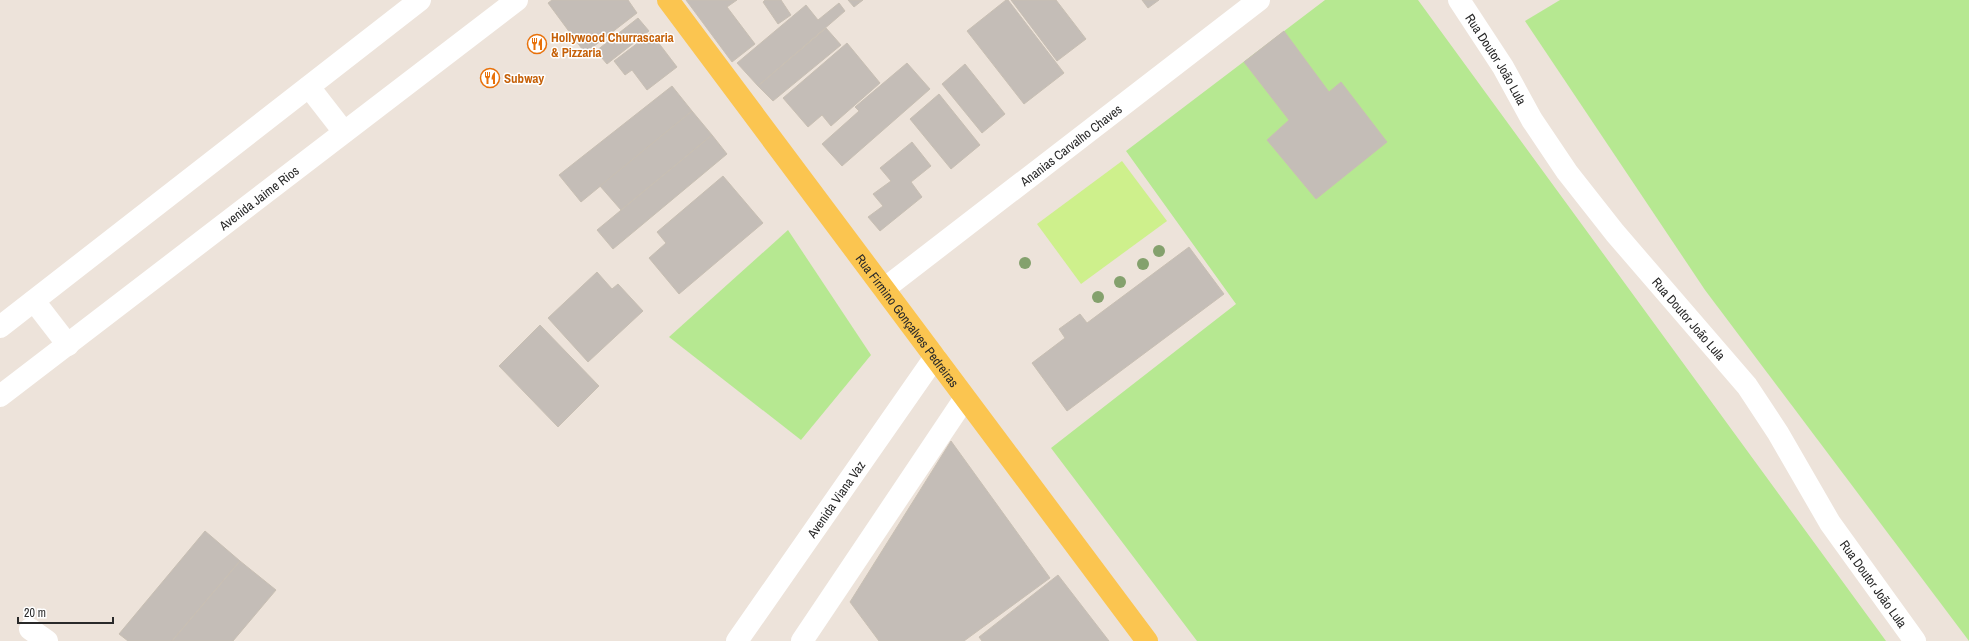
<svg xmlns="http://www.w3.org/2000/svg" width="1969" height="641" font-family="'Archivo Narrow',sans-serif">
<rect width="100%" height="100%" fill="#ede3da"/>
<g fill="#b6e891">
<path d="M1325,0H1418L1886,641H1197L1051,448L1236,304L1126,151Z"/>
<path d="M1560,0H1969V641L1705,290L1525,21Z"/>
<path d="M788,230L871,355L801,440L669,337Z"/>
</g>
<path fill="#cef08c" d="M1122,161L1167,221L1081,284L1037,224Z"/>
<g fill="#c4bdb7" stroke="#c8bfb3">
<path d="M552,0H628L637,13L585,53L548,3Z"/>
<path d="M686,0H737L727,7L755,44L732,62Z"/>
<path d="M765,0H781L791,15L778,24L763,2Z"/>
<path d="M848,0H863L854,7Z"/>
<path d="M1006,0H1008L1064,73L1024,104L967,31Z"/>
<path d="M1011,0H1056L1086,39L1057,61Z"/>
<path d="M1142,0H1159L1148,8Z"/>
<path d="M839,3L845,11L758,86L737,63L806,5L818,20Z"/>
<path d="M638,18L649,31L607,64L596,51Z"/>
<path d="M826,28L841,45L773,101L758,86Z"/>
<path d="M1284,31L1329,92L1341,82L1387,142L1316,199L1267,140L1289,120L1244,62Z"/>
<path d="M651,33L677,67L647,90L632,70L625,75L614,61Z"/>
<path d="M847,43L880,83L831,126L822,115L808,127L783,98Z"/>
<path d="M907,63L930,89L842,166L822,144L859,111L855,107Z"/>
<path d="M965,64L1005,114L982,133L942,84Z"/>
<path d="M672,86L692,111L581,202L559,175Z"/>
<path d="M939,94L980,145L951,169L910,119Z"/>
<path d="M692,111L712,135L621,210L600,186Z"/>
<path d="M712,135L727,154L613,249L597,230Z"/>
<path d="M912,142L931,166L911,182L922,197L880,231L868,217L883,206L873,194L891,181L880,168Z"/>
<path d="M723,176L763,223L679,294L649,258L666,243L657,232Z"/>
<path d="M1189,247L1224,294L1067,411L1032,363L1065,338L1059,329L1080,314L1087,323Z"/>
<path d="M597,272L612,289L618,284L643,311L588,362L548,318Z"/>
<path d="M540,325L599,386L558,427L499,366Z"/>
<path d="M951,441L1050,578L964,641H879L850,602Z"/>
<path d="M205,531L240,561L172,641H128L119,634Z"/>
<path d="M240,561L276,590L233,641H172Z"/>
<path d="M1058,575L1109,641H982L979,637Z"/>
</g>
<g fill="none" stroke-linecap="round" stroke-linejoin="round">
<g stroke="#fff" stroke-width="22">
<path id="s1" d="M1459,0L1503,67L1532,120L1567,172L1615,233L1747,386L1778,433L1830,523L1915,641"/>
<path id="s2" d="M884,289L1259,0"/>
<path d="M30,629L47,641"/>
</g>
<g stroke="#fff" stroke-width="22">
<path d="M309,87L344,132"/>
<path d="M34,301L68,345"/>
<path d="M0,327L420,0"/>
<path id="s3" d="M0,396L517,0"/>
<path id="s4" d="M737,641L935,357"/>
<path d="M802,641L965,398"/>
</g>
<path stroke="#fbc550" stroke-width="22" id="s5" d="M668,0L1147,641"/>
</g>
<g fill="#84a16d">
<circle cx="1159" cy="251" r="6"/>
<circle cx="1025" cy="263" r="6"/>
<circle cx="1143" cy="264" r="6"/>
<circle cx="1120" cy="282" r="6"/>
<circle cx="1098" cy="297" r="6"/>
</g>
<defs>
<g id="restaurant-ring" transform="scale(1)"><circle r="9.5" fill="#fff" stroke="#e8710a" stroke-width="1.5"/><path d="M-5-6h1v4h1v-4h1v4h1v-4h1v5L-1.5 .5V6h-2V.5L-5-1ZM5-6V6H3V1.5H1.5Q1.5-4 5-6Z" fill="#e8710a"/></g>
</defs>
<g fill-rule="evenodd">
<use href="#restaurant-ring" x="537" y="44"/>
<use href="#restaurant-ring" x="490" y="78"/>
</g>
<g text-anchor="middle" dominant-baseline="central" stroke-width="3" stroke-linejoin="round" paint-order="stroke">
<g font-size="13" font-weight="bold" fill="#c56008" stroke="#fff" text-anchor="start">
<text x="551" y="37">Hollywood Churrascaria<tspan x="551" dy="15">&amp; Pizzaria</tspan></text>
<text x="504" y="78">Subway</text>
</g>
<g font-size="13" fill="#292929" stroke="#fff">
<text stroke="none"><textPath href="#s1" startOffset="70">Rua Doutor João Lula</textPath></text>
<text stroke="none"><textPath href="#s2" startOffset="236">Ananias Carvalho Chaves</textPath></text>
<text stroke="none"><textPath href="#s3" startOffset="326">Avenida Jaime Rios</textPath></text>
<text stroke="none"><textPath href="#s1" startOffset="394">Rua Doutor João Lula</textPath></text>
<text stroke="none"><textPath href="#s5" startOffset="400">Rua Firmino Gonçalves Pedreiras</textPath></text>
<text stroke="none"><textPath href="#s4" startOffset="173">Avenida Viana Vaz</textPath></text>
<text stroke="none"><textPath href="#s1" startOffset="718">Rua Doutor João Lula</textPath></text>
</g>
</g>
<path d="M18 617v6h95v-6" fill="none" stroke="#292929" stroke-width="2"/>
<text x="24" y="617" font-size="12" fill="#292929" stroke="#ffffff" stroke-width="3" paint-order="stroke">20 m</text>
</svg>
